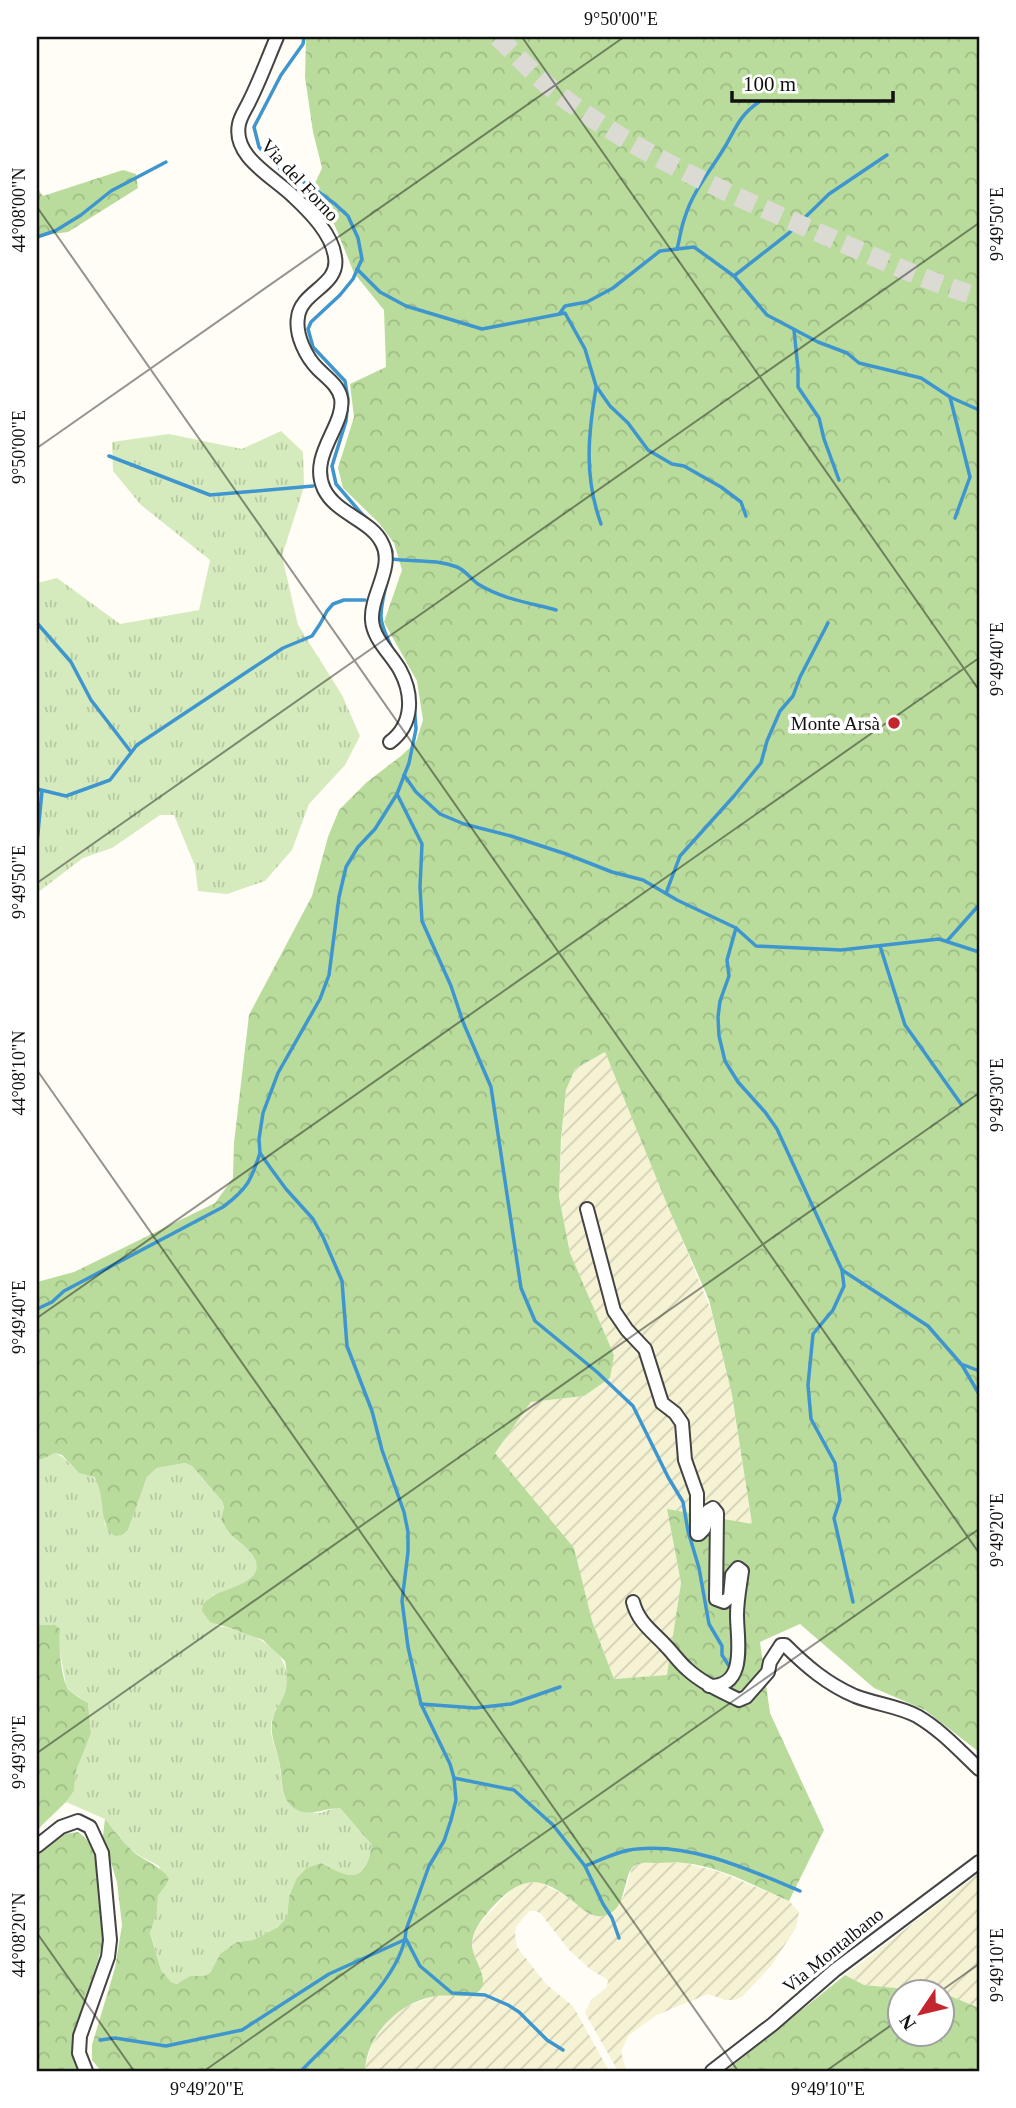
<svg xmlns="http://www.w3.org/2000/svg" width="1016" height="2108" font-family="'Times New Roman',serif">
<defs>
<pattern id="farmland-furrows" width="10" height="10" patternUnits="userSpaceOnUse" patternTransform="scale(1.75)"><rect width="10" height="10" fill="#f6f3d4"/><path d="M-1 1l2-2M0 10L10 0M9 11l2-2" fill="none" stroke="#d2cfb5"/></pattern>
<pattern id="grass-tufts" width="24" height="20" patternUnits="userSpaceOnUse" patternTransform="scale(1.75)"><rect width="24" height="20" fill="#d5ebbd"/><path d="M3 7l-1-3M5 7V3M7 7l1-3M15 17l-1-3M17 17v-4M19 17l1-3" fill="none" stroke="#b6c8a1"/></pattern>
<pattern id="forest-crowns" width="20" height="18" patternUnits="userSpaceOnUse" patternTransform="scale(1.75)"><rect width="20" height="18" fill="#b9dc9c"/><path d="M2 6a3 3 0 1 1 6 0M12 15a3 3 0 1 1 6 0" fill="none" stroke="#9ebc85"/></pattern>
</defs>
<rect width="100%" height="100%" fill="#fffdf5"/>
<g fill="url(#farmland-furrows)">
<path d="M605,1052L711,1310L732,1395L752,1525L667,1510L681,1583L668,1675L614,1679L592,1621L495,1452L531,1402L584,1396L614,1355L570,1253L559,1197L562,1132L566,1090L575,1069Z"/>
<path d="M639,1863H685L720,1872L789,1901L799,1912L796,1928L771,1966L742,1997L734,2000H725L708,1994L657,2015L629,2035L621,2051L626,2071H618L585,2013L591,2000L607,1987L608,1980L590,1969L569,1950L541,1914L536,1911H529L516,1927L515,1933L517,1947L546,1984L573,2006L609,2071H365L366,2062L372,2045L381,2030L393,2016L408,2006L433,1996L451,1994L469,1996L483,1976L473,1951L472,1941L478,1925L515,1886L523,1882L541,1883L565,1895L586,1912L623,1898L632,1868Z"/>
<path d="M979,1873V2008L942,1993L864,1985L845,1975Z"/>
</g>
<g fill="url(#grass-tufts)">
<path d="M281,431L303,452L304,487L282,556L298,625L342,695L360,736L345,765L309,804L292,850L265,881L227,894L198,891L195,866L174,815H160L112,848L83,858L37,893V583L57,578L120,624L199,610L210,560L141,505L113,471L112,442L169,434L242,449Z"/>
<path d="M55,1453C65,1457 69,1464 77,1470C82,1474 88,1474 92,1477C106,1485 103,1511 105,1525L128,1530L147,1477L157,1468L185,1463L192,1466L222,1501L224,1507L221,1520C224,1525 227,1530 230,1534C236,1541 245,1545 251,1552C272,1577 232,1589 213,1595L217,1626C250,1630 296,1650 286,1691C283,1703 273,1709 271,1725C270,1741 279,1752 280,1767C282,1783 280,1802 298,1810C302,1812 315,1813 319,1813C327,1812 332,1807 340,1808L372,1845C365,1884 350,1879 321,1863L289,1897L287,1917L278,1927L253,1940L237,1942L220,1954L210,1973L204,1976H190L178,1984L171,1982L161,1970L150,1932L157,1911L158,1896L166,1885L159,1866L140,1856L128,1847L105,1819L66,1802L74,1791L76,1771L91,1732L88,1703L70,1691L66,1685L55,1625H37V1460L43,1459Z"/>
</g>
<g fill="url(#forest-crowns)" fill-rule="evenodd">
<path d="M306,37H979V1752L925,1710L874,1688L800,1624L760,1642L770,1713L824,1830L789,1901C756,1887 720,1866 684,1863C675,1862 666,1863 657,1863C649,1863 637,1861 632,1868C622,1881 627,1911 603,1916C592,1918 583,1910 575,1903C534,1868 515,1880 483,1918C478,1924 473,1934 472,1942C470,1957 493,1980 478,1992C469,2000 448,1994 437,1996C401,2000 366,2035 365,2071H101L92,2060V2045L115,1968L122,1925L117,1882L103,1836L105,1819C115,1831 124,1844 136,1854C149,1863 158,1865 169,1878L166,1885L158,1896L157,1911L150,1933L161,1970L171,1982L177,1984L190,1976H204L210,1973L220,1954L231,1946L237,1942L253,1940L278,1927L287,1917L289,1897L297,1878L307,1868L321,1863C350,1879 365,1884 372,1845L340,1808C327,1807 312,1817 297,1810C279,1800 283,1781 280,1766C278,1750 270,1739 272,1723C273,1711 281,1704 285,1693C288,1685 287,1670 285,1661L263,1640L230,1628L210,1622L202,1611L203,1604C207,1601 211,1597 216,1594C233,1587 271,1578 251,1553C246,1546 237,1541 230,1534C227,1530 224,1525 221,1520L224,1507L222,1501L192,1466L185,1463L157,1468L147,1477L128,1530L122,1535L115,1536C97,1524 107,1496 94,1477L79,1473L62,1455L55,1453L43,1459L37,1460V1282L74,1272L215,1203L233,1178L234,1143L249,1015L312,896L328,837L339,810L367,782L401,756L416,742L423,720L417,681L384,622L402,570L394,543L379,523L343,488L338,468L354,417L350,384L386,367L384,310L354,273L335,226L311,192L322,168L313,132L305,77ZM605,1052L669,1209L709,1300L732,1395L752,1524L667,1509L681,1583L667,1675L614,1679L592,1621L574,1548L495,1453L531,1402L584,1396L610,1378L614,1355L570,1253L559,1197L561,1139L566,1090L575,1069Z"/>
<path d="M123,170L136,174L138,188L68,232L37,236V188L43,196Z"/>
<path d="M37,1625H55L60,1629C58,1642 61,1680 69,1690C74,1695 82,1699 88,1703L91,1733L76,1771L74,1791L66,1802L37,1830Z"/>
<path d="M78,1832C95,1844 96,1859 98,1878C101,1900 106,1921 102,1943C97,1977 60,2042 79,2071H37V1854L65,1834Z"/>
<path d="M845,1975L864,1985L937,1992L900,1993V2035H942L943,1993L979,2008V2071H726Z"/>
</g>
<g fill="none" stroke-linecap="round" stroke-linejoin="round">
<g stroke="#3f96cf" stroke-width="3.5">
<path d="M304,37L303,44L281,75L254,127L259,147L280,169L309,185L335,204L348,216L358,238L362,259L353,279L340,295L311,322L308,329L313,347L345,381L348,399L346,421L332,466L336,484L361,513L376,527"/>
<path d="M37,237L55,231L81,215L111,191L166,162"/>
<path d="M677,249C680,238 681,227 685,217C692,193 710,171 723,150C735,131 738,116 759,102"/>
<path d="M357,269L380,292L406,306L482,329L565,313L585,349L596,386L610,406L628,423L648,450L672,464L684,466L721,487L741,502L746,516"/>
<path d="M734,276L789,233L829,194L887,155"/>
<path d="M560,313L565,306L587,302L613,288L660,251L694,247L734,276L767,315L818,342L847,353L859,363L921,378L950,397L979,410"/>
<path d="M794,330L798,369V387L819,418L824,439L839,480"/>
<path d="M596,388C588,435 584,477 601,524"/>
<path d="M950,397L970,477L955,518"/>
<path d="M109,456L210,495L313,486"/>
<path d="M387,541L392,551L391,564"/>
<path d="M392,559C414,562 436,559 457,567C465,570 471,579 478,584C502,599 530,603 556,610"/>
<path d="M387,581C379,616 377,618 393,650"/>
<path d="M37,623L71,662L91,700L131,752"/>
<path d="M404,775L416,792L440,814L464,824L511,836L566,854L612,872L643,880L677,900L736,928L756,946L841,950L939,939L979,952"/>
<path d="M37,789L66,796L110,780L137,745L283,648L312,636L320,624L327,611L333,604L344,600H365"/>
<path d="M397,794L422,844L420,887L422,921L451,986L463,1022L491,1087L521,1288L535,1321L597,1372L633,1406L668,1477L683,1502L688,1531L699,1568L709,1624L722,1646V1655L731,1669"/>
<path d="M37,843L42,791"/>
<path d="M666,893L680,856L734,796L761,763L767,741L780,711L793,696L800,677L828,623"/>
<path d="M736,928L727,960L729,976L720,1001L718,1017L719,1036L725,1061L738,1082L765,1112L777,1129L842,1270L844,1286L833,1310L813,1334L808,1385L811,1419L835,1463L840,1500L834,1518L853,1602"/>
<path d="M947,941L979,905"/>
<path d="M880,946L905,1025L961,1104"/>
<path d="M842,1270L928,1326L962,1365L979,1394"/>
<path d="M37,1309L52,1302L64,1291L223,1207C247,1189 251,1181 260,1153"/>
<path d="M964,1365L979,1371"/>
<path d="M421,1704L475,1708L511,1704L560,1687"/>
<path d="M454,1778L514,1790L553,1825L585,1866L603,1904L612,1918L619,1938"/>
<path d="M585,1866C601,1860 620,1850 637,1849C692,1843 750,1870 800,1891"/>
<path d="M406,1939L420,1966L452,1993L485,1995L508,2005L519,2012L547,2040L563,2050"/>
<path d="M100,2040L115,2038L166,2046L242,2030L329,1974L404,1940"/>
<path d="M301,2071C333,2037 404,1978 406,1930L429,1866L444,1841L451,1820L456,1800L454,1778L450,1764L421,1704L408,1647L402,1601L408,1552V1532L404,1512L382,1450L372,1411L347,1346L342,1281L323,1237L313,1219L286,1189L272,1170L260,1153L259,1139L263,1113L278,1073L320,999L329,975L339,897L346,867L358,847L375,829L397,794L409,763L416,729L414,703"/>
</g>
<path stroke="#dbdad3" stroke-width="19" stroke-dasharray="19 10" stroke-linecap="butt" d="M498,37C514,53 530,70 547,85C627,150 723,191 817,232C870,255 923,280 979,297"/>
<g stroke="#444" stroke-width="16">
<g id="minor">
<path d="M277,37C268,58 260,80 250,100C246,109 241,115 239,124C232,157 274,177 294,197C310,212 332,234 335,257C340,286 301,291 298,317C295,335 306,357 318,369C327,378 338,385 341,398C346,425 308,455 324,489C336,514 371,520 382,543C395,567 370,595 372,620C373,639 391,654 400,670C413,694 414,724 390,742"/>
<path d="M587,1209L614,1311L627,1330L645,1349L662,1403L675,1413L682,1423L685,1460L697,1494V1534H699L704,1529L708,1511L713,1508L717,1513L716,1599L724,1602L730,1597L732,1575L738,1568L742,1571C740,1586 737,1601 737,1615C737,1640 748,1687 709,1686"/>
<path d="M633,1602C638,1622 652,1631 665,1645C673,1653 679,1662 687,1669C702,1683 721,1691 739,1700L746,1697L768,1672L770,1662L781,1645H785C806,1666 827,1684 855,1696C875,1704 898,1706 917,1716C941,1730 959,1750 979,1769"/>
<path d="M37,1846L61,1827L78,1821L90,1827L102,1853L110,1940L108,1957L80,2036L79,2053L86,2071"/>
<path d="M712,2071L773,2024L835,1970L979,1862"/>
</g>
</g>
<use href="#minor" stroke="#fff" stroke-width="12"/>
</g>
<path fill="none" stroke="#111" stroke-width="2" stroke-opacity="0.45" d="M522,37L979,690M37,207L979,1553M37,448L624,37M37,883L979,223M37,1070L738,2071M37,1318L979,658M37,1753L979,1093M37,1933L134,2071M938,1993L979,1964M204,2071L979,1529M826,2071L900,2019"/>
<circle fill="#c4262e" stroke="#fff" stroke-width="2.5" cx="894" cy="723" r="7"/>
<g text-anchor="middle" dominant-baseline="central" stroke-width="7" stroke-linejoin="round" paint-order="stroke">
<g font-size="19" fill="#111" stroke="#fff">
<text transform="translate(300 180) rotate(47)">Via del Forno</text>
<text transform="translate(833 1950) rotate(-39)">Via Montalbano</text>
</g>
<g font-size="19" fill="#111" stroke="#fff" text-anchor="end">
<text x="880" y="723">Monte Arsà</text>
</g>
</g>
<rect width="1016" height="2108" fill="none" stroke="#ffffff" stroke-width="77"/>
<g transform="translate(921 2013) rotate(235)"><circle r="33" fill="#ffffff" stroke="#a0a0a0" stroke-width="2"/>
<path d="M0-5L12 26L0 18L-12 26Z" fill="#c4262e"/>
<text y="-10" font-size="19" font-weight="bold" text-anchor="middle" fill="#111111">N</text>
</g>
<path d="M732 91v10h161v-10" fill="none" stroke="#111111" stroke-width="3.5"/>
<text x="743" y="91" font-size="21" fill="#111111" stroke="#ffffff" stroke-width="5" paint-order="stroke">100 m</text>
<rect x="38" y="38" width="940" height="2032" fill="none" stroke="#111" stroke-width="2.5"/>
<g font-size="18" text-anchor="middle" fill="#111">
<text x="621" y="25">9°50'00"E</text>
<text transform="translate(19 210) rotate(-90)" y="6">44°08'00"N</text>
<text transform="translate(997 224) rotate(-90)" y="6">9°49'50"E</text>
<text transform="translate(19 447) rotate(-90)" y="6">9°50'00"E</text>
<text transform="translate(997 659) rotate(-90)" y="6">9°49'40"E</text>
<text transform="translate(19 882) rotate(-90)" y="6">9°49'50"E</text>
<text transform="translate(19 1073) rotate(-90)" y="6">44°08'10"N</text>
<text transform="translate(997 1095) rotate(-90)" y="6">9°49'30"E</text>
<text transform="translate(19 1317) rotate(-90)" y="6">9°49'40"E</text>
<text transform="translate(997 1530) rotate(-90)" y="6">9°49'20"E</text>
<text transform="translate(19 1752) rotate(-90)" y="6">9°49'30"E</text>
<text transform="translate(19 1935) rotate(-90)" y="6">44°08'20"N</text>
<text transform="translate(997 1965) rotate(-90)" y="6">9°49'10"E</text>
<text x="207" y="2095">9°49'20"E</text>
<text x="828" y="2095">9°49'10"E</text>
</g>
</svg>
